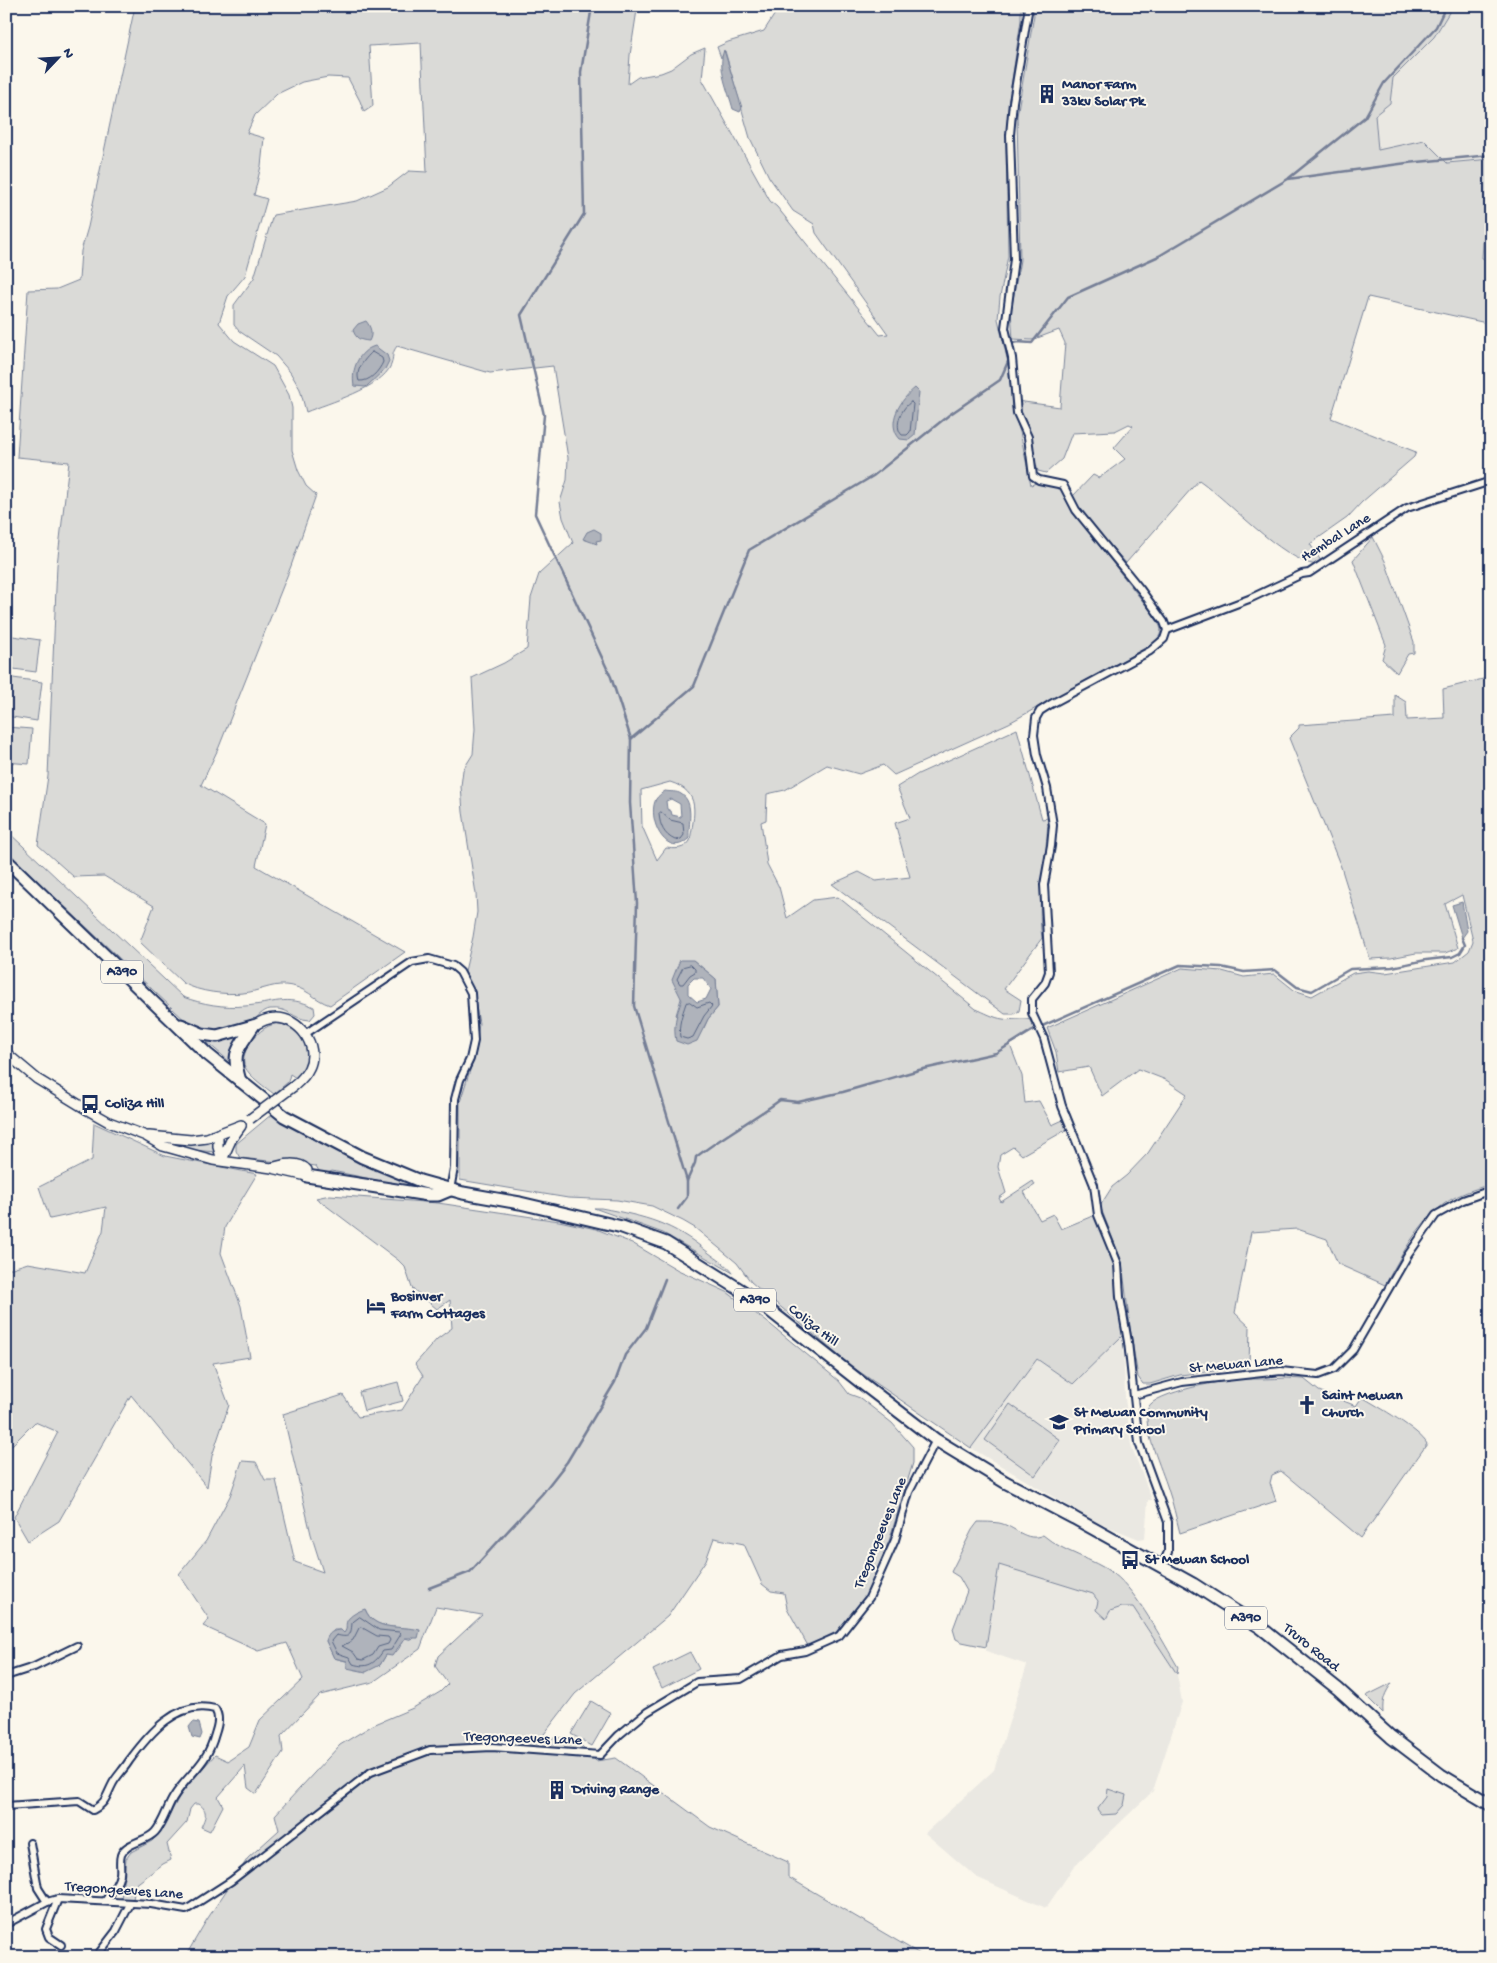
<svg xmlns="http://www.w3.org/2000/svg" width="1497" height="1963" font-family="'Gochi Hand',sans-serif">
<rect width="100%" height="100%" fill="#fbf7ec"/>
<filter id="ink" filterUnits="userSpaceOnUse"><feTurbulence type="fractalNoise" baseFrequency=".02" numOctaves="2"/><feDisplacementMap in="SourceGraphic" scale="10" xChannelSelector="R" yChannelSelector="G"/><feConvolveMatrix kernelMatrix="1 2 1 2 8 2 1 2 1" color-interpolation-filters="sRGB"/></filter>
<g filter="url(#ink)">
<g fill="#eae8e2">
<path d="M1453,6H1491V39L1484,49L1491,71V159L1447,163L1424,140L1378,151L1375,115L1390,103L1393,78L1434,37Z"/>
<path d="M1123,1335L1125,1398L1131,1445L1152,1500H1148L1145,1538L1139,1539L1094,1521L971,1448L1037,1359L1073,1384Z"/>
<path d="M999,1565L1093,1594L1106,1618L1110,1611L1122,1607H1133L1177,1674L1182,1702L1153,1791L1073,1868L1046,1908L976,1877L925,1833L994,1770L1027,1665L986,1651Z"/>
</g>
<g fill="#dadad7" stroke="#7a849a" fill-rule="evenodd">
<path d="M135,6H641L637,10L630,55L628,84L638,77L661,73L671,69L691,54L705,48L702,79L770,201L777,207L880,335L888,334L816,233L814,224L793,211L769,177L750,138L725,51L721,58L717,47L728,42L764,31L780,6H1021V20L1009,100L1006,142L1008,256L1000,297L998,319L1011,376L1012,408L1020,432L1031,485L1036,483L1059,487L1066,496L1079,520L1152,613C1160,626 1166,630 1154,643L1009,723L894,775L883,765L859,774L827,765L785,790L767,794L766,820L761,822L767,864L779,887L787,918L813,900L838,897L976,1009C984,1012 994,1018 1003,1019C1011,1021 1023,1017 1030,1020L1031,1023L1035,1021L1037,1029L1010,1045L1022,1076L1025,1103L1039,1101L1052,1125L1063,1120L1066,1130L1022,1155L1013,1147L1000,1155L998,1167L1006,1193L999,1198L1001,1202L1033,1181L1035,1185L1024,1192L1040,1220L1053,1214L1061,1229L1095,1215L1116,1266L1118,1299L1123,1335L1073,1384L1037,1359L971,1448L851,1366L751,1282L737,1263L695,1228L683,1221L652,1206L617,1200L568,1198L460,1180V1102L476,1051L479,1023L474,996L465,971L473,937L477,912L476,894L463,812L461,786L463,770L473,754L475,729L472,678L504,663L527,649L531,598L539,574L573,543L563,518L560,502L567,480L568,458L553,366L490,373L397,346C391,354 394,357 391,365C382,388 328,403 306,412L300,389L290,372L276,356L239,331L234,325V305L254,278L273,215L357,201L388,187L409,171L427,172L421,43L369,46L373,106L364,112L360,101L348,78L328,77L302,82L277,94L255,115L247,133L264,138L261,166L254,195L267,199L245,276L228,296L219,323L234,341L273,366L289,395L292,408V450L298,470L306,486L316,495L291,566L219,747L201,785L265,824L256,866L405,952L330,1005C314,1000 306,986 285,985C271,984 257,992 243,993C225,995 199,992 183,983L140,942L154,906L104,876L74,877L38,845L48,776L57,565L69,462L17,457L28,290L57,289L79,280L81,251L88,227ZM670,782C702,792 694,814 690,841C684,850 675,849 666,848L657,860L642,826L641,790ZM693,960L716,979L718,1007L708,1019L704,1028L676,1015Z"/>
<path d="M1032,6H1453L1434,37L1393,78L1390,103L1375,115L1378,150L1424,140L1447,163L1491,159V206L1485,214L1482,258L1491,260V324L1368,297L1331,418L1416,452L1414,457L1362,502L1347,518L1310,544L1321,561L1316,565C1281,559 1230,502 1199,480L1126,563L1081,512L1073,496L1093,475L1099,478L1125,459L1114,448L1133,426L1129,424L1115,431L1072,433L1062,459L1046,473L1038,471L1017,401L1060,407L1065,343L1059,330L1032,340L1013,339L1011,311L1020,260L1017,116L1034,15Z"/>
<path d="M1491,39V71L1484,49Z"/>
<path d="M1373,537L1385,561L1414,642V653L1408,654L1397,673L1382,659L1386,645L1353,560Z"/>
<path d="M6,635L40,640L36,672L6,668Z"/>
<path d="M6,677L42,682L37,721L6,716Z"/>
<path d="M1491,677V1184C1475,1189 1458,1194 1444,1204C1417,1224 1401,1256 1385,1285L1338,1264L1327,1239L1297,1229L1251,1232L1235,1313L1250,1327L1249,1367L1180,1375L1150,1384H1143L1138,1377L1131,1335L1122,1262L1100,1206L1112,1187L1127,1175L1148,1153L1187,1094L1166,1080L1138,1069L1102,1096L1089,1067L1059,1072L1056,1052L1047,1028L1182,968L1222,971L1244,977L1274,974L1294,990L1312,996L1353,973L1368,971L1385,973L1455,962L1469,951L1473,941L1462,895L1445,904L1458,948L1445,953H1416L1391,958L1370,959L1341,867L1289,738L1299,728V725L1395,718V695L1406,702L1407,720L1444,718L1443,689Z"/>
<path d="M6,727L32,729L29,764L6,762Z"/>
<path d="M1017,729L1042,819L1048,818C1047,858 1036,898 1042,938L1004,989L1021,1000L1019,1011L1014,1014H1005L832,884L859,872L876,881L910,877L895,823L910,818L897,787L918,774Z"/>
<path d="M6,830L183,997C202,1004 224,1008 245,1006C273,1004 286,994 314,1007L315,1014L310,1020C291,1019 290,1007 270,1009C263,1010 257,1018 251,1022C230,1034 213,1033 191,1026L6,851Z"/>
<path d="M280,1023C306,1034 318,1055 296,1078L290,1074L288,1082L274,1094C266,1088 249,1076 245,1067C239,1054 254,1035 265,1028C269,1025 275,1024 280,1023Z"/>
<path d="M246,1032L230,1062L208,1043L207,1041Z"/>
<path d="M272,1114L314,1140L383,1172L431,1190L430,1191L332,1171L326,1174L319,1171L316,1166L308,1165L240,1158L236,1151V1144Z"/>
<path d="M94,1123L165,1156L257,1174L225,1227L221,1253L241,1306L250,1357L213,1363L229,1405L212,1456L207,1487L131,1395L59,1521L28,1541L14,1517L58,1432L35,1422L6,1451V1270L28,1263L85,1273L103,1231L106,1207L50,1219L39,1187L92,1160Z"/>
<path d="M152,1138L183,1144L216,1139L217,1152L191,1150Z"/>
<path d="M330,1195L438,1203L559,1221L596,1229L632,1243L678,1270L727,1292L771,1325L839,1381L849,1394L860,1398L892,1423L913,1447V1463L889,1541L866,1596L836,1632L808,1646L787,1608L784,1593L771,1591L762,1584L744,1544L714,1538L706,1560L668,1616L575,1694L541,1738H574L596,1761L616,1758L710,1827L788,1862V1877L925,1957H185L206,1921L248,1858L279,1830L275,1815L340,1745L373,1725L413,1708L440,1692L448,1684L435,1666L438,1656L482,1615L436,1607L420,1649L373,1682L320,1695L281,1736L283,1752L256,1794L248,1788L245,1766L218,1797L223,1806L210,1831L201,1827C205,1818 209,1811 199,1804H194L190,1809L187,1822L167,1844L171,1860L163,1864L135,1885L133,1900L121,1899L126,1859L131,1852L152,1841L160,1833L177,1801L186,1786L215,1755L228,1761L249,1747L260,1720L303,1679L287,1643L258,1651L203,1626L209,1619L179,1574L206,1541L230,1496L242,1461L256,1462L265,1480H276L295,1562L323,1572L311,1534L283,1414L343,1395L358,1417L402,1410L423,1376L415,1364L437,1339L452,1328L450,1300L437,1309L412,1288L405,1267L398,1260L316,1198ZM365,1609C375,1633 400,1624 420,1631L412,1640L405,1638L398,1650L386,1655L380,1665L372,1668L334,1658L326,1641L334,1630H341L344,1633Z"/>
<path d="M594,1208H601C647,1217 671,1222 709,1253C717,1259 727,1265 733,1273L663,1233Z"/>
<path d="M1286,1378L1304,1379L1319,1391L1356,1406L1362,1397C1377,1406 1420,1430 1427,1444L1361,1538L1281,1471L1272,1475L1270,1483L1276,1501L1180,1533C1176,1518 1173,1503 1168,1489C1162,1469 1142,1428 1148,1408C1153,1392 1228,1379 1245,1379C1259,1379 1272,1379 1286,1378Z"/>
<path d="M398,1382L403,1401L364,1411L359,1392Z"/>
<path d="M1010,1404L1060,1440L1035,1476L985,1440Z"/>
<path d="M978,1522C985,1522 992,1522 999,1523C1015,1526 1026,1543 1043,1535C1064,1553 1092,1558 1114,1574C1136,1590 1163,1642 1178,1667L1177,1674L1133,1607H1122L1110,1611L1106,1619L1096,1610L1098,1601L1093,1594L999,1565L986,1647L962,1642L956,1639L953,1629L967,1591L959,1577L951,1572L972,1530Z"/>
<path d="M690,1652L699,1669L662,1688L653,1670Z"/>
<path d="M1392,1683C1385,1693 1382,1699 1383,1713L1366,1696Z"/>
<path d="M591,1701L611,1713L592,1746L571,1734Z"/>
<path d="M1108,1789L1126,1795L1124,1805L1116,1814L1101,1815L1097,1810L1107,1797Z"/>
</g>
<g fill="#afb3bb" stroke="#747e96" fill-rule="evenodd">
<path d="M724,50L742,108L740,112L733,109C728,90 717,68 724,50Z"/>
<path d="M366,321C371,327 373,334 369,341C360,340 356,339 353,330L358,324Z"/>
<path d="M375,346L387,355L389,361L385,369L366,387L354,386C351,370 358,351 375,346Z"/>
<path d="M915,388L919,392L915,435L909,440L900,439C885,423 901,399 915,388Z"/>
<path d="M594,529L601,533V540L596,541L597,544L583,539L587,532Z"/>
<path d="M665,791C670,792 677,791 681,794C695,802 688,825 689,838C667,861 646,819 656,799C658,796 662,793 665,791ZM671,799L680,804L681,817L672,815L671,811L667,809L666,801Z"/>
<path d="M1462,902L1467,931L1462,938L1452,905Z"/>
<path d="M680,960H693L716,979L718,1007L708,1019L697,1041L687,1045L676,1041C673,1026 676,1015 682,1000L672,980ZM694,978H703L711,989L706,999L697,1002L688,994V984Z"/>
<path d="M365,1609C374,1632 400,1625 420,1630L418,1638H405L392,1656L386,1655L380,1665L366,1672L347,1668V1661L334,1658L326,1641C328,1633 333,1630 341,1630L344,1633C348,1628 345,1626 347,1621C350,1615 359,1611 365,1609Z"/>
<path d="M193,1722L199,1723L202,1734L200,1739L192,1737L189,1727Z"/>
</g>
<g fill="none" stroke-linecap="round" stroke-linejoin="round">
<g stroke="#566483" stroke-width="1">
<path d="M372,352L382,358L383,362C379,371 370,382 359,381C355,370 364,360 372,352Z"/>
<path d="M911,402L913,404L910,432L907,435H902C893,426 902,407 911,402Z"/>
<path d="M661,812L670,820L683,823L684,835L681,839L675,840C664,835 660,826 659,814Z"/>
<path d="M691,965L695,969V972L690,975L683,984H680L677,979L683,967Z"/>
<path d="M690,1002L697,1007L709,1003L712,1006L704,1016L693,1037L687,1039L680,1037C678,1025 682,1015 686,1003Z"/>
<path d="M360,1617L379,1630L399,1632L401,1634L391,1650L383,1651C375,1663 368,1669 353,1664L349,1657L337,1653L331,1641L336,1635C349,1638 351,1637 352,1623Z"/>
<path d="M361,1627L377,1636L388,1637L390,1640L388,1644L378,1647L373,1655L363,1660L358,1659L353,1652L342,1646L353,1640L359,1628Z"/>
</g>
<g stroke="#747e96" stroke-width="2.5">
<path d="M592,6L581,72L584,214L521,315L544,415L535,514L611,677L631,739"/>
<path d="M1289,178L1365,117L1384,83L1436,27L1446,6"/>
<path d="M1010,344L1017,342L1032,343L1068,297L1159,256L1288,179L1407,163L1491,155"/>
<path d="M687,1181L634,1006L637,903L630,803L631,739L694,686L749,550L873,476L949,415L1000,380L1010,357"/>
<path d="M678,1209L687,1197V1181L695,1163L696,1157C723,1136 753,1120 780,1100L798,1102L843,1092L919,1070L996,1053L1031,1031L1180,965L1221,967L1244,972L1275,970L1297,987L1312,991L1350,969L1392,967L1426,960L1452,957L1460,953L1465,945L1462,938"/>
<path d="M429,1588L470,1572L542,1494L567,1462L615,1382L625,1355L646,1328L665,1279"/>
</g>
<g stroke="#1b2f5e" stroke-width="10">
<g id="minor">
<path d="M1027,6L1028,12L1013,102L1010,135L1014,259L1005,328L1012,358L1017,413L1028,437L1033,476L1039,480L1063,485L1076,510L1141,590L1164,622L1167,630L1164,639L1150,651L1051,704L1040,711L1036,718L1034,735L1037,755L1047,788L1053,825L1051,846L1044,885L1049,972L1045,983L1032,999V1013L1044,1039L1062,1106L1094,1185L1098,1215L1118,1264L1120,1297L1128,1342L1139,1443L1168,1522V1552L1162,1566"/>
<path d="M1167,630L1249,599L1302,574L1309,573L1407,508L1491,481"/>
<path d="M305,1034L412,962L429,959L453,966L460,972L471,993L474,1041L470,1059L460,1080L455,1099L454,1168L450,1190"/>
<path d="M1134,1395L1182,1382L1281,1371L1318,1375L1334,1369L1353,1350L1408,1255L1436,1215L1463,1200L1491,1190"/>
<path d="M6,1676L34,1667L77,1646"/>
<path d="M6,1806L79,1801L93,1810C107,1802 106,1796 113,1783C117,1776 124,1769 129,1761C149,1734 177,1699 215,1709C220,1717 218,1725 215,1734C206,1767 189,1772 173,1798C167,1808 163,1823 155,1832C146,1842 126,1842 121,1855C119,1861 121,1869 120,1874C118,1885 111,1893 105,1901"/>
<path d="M30,1843L38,1888L47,1902"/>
<path d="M58,1899L46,1929L49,1937L61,1945"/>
<path d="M6,1924L47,1902L58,1899L151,1904L186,1910L231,1881L371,1772L430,1750L492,1747L600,1755L619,1735L647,1712L697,1682L741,1679L782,1655L805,1651L839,1636L869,1598L895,1540L909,1492L936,1440"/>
<path d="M96,1957L116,1931L130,1904"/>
</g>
</g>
<g stroke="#1b2f5e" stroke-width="12">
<g id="tertiary">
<path d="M253,1026C260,1022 267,1018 275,1018C299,1017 320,1046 309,1068C306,1075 300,1081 294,1086"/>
<path d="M6,1053L37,1079L86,1109L109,1122L146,1136L163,1146L213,1160L272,1168L307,1176V1170C299,1161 282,1164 272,1168"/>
<path d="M218,1134V1147L222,1160"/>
<path d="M149,1136L191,1140L207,1138L241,1125"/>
<path d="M222,1160L231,1140L241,1126"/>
</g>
</g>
<g stroke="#1b2f5e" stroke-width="15">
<g id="trunk">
<path d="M6,860L207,1054L284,1116L362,1157L420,1181L463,1193L520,1203L622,1227L666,1243L755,1299L863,1384L936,1440L1005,1482L1074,1518L1193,1584L1260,1627L1338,1689L1391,1737L1441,1775L1491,1805"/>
<path d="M181,1025L202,1034L217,1036L253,1026"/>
<path d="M240,1081C231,1051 238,1050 253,1026"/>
<path d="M307,1176L428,1195H438L450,1190"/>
</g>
</g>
<use href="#minor" stroke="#fbf7ec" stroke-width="6"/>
<use href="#tertiary" stroke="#fbf7ec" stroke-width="9"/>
<use href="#trunk" stroke="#fbf7ec" stroke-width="11"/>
<g stroke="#1b2f5e" stroke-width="12" stroke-linecap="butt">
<path id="tertiary-bridge" d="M250,1119L294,1086"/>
</g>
<use href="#tertiary-bridge" stroke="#fbf7ec" stroke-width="9"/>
</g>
</g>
<defs>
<g id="building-bare" transform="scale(1.5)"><path d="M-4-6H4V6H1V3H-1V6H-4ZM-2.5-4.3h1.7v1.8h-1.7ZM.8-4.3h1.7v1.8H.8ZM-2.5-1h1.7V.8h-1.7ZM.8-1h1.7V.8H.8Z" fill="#1b2f5e" stroke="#fbf7ec" stroke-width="2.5" paint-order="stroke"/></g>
<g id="bus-bare" transform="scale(1.5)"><path d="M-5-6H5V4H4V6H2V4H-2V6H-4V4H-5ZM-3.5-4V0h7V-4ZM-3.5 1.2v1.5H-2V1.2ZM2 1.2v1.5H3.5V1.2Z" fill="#1b2f5e" stroke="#fbf7ec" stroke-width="2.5" paint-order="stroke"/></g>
<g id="hotel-bare" transform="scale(1.5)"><path d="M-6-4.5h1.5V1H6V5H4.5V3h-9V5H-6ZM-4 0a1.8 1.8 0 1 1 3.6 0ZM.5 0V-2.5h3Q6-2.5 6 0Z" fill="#1b2f5e" stroke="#fbf7ec" stroke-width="2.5" paint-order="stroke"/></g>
<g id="church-bare" transform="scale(1.5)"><path d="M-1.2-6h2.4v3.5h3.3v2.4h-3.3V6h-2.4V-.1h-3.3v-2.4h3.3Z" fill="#1b2f5e" stroke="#fbf7ec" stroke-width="2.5" paint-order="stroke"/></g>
<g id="school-bare" transform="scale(1.5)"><path d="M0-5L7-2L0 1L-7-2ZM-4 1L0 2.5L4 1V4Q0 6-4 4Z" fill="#1b2f5e" stroke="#fbf7ec" stroke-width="2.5" paint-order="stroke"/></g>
</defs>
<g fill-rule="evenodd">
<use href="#building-bare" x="1047" y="94"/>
<use href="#bus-bare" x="90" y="1104"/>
<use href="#hotel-bare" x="376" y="1306"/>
<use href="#church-bare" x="1307" y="1405"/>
<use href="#school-bare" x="1059" y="1422"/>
<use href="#bus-bare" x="1130" y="1560"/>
<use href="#building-bare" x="557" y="1790"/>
</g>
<g text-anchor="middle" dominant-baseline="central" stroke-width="4" stroke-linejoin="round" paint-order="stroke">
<g fill="#fbf7ec" stroke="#5e6b89" stroke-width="1">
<rect x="101" y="960.5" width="42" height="23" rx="4"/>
<rect x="734" y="1288.5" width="42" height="23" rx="4"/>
<rect x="1225" y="1606.5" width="42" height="23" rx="4"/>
</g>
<g font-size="14" font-weight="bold" fill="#1b2f5e">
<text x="122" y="972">A390</text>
<text x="755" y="1300">A390</text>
<text x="1246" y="1618">A390</text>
</g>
<g font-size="15" font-weight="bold" fill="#1b2f5e" stroke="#fbf7ec" text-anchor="start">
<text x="1062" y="85">Manor Farm<tspan x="1062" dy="17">33kv Solar Pk</tspan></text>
<text x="105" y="1104">Coliza Hill</text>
<text x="391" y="1297">Bosinver<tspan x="391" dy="17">Farm Cottages</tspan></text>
<text x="1322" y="1396">Saint Mewan<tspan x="1322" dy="17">Church</tspan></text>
<text x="1074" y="1413">St Mewan Community<tspan x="1074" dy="17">Primary School</tspan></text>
<text x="1145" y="1560">St Mewan School</text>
<text x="572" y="1790">Driving Range</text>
</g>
<g font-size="15" fill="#1b2f5e" stroke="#fbf7ec">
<text transform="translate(1336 538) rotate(-32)">Hembal Lane</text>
<text transform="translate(813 1326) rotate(38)">Coliza Hill</text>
<text transform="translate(1236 1365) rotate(-5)">St Mewan Lane</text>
<text transform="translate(881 1533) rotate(-68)">Tregongeeves Lane</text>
<text transform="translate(1311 1648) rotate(39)">Truro Road</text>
<text transform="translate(523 1739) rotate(2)">Tregongeeves Lane</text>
<text transform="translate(124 1891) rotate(4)">Tregongeeves Lane</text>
</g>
</g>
<rect width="1497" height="1963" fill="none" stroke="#fbf7ec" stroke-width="25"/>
<rect x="12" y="12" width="1472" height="1938" fill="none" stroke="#1b2f5e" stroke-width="2" filter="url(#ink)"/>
<g transform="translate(58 58) rotate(65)" stroke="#fbf7ec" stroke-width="4" paint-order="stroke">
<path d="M0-4L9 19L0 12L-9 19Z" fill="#1b2f5e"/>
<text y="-8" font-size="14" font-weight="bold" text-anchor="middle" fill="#1b2f5e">N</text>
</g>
</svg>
